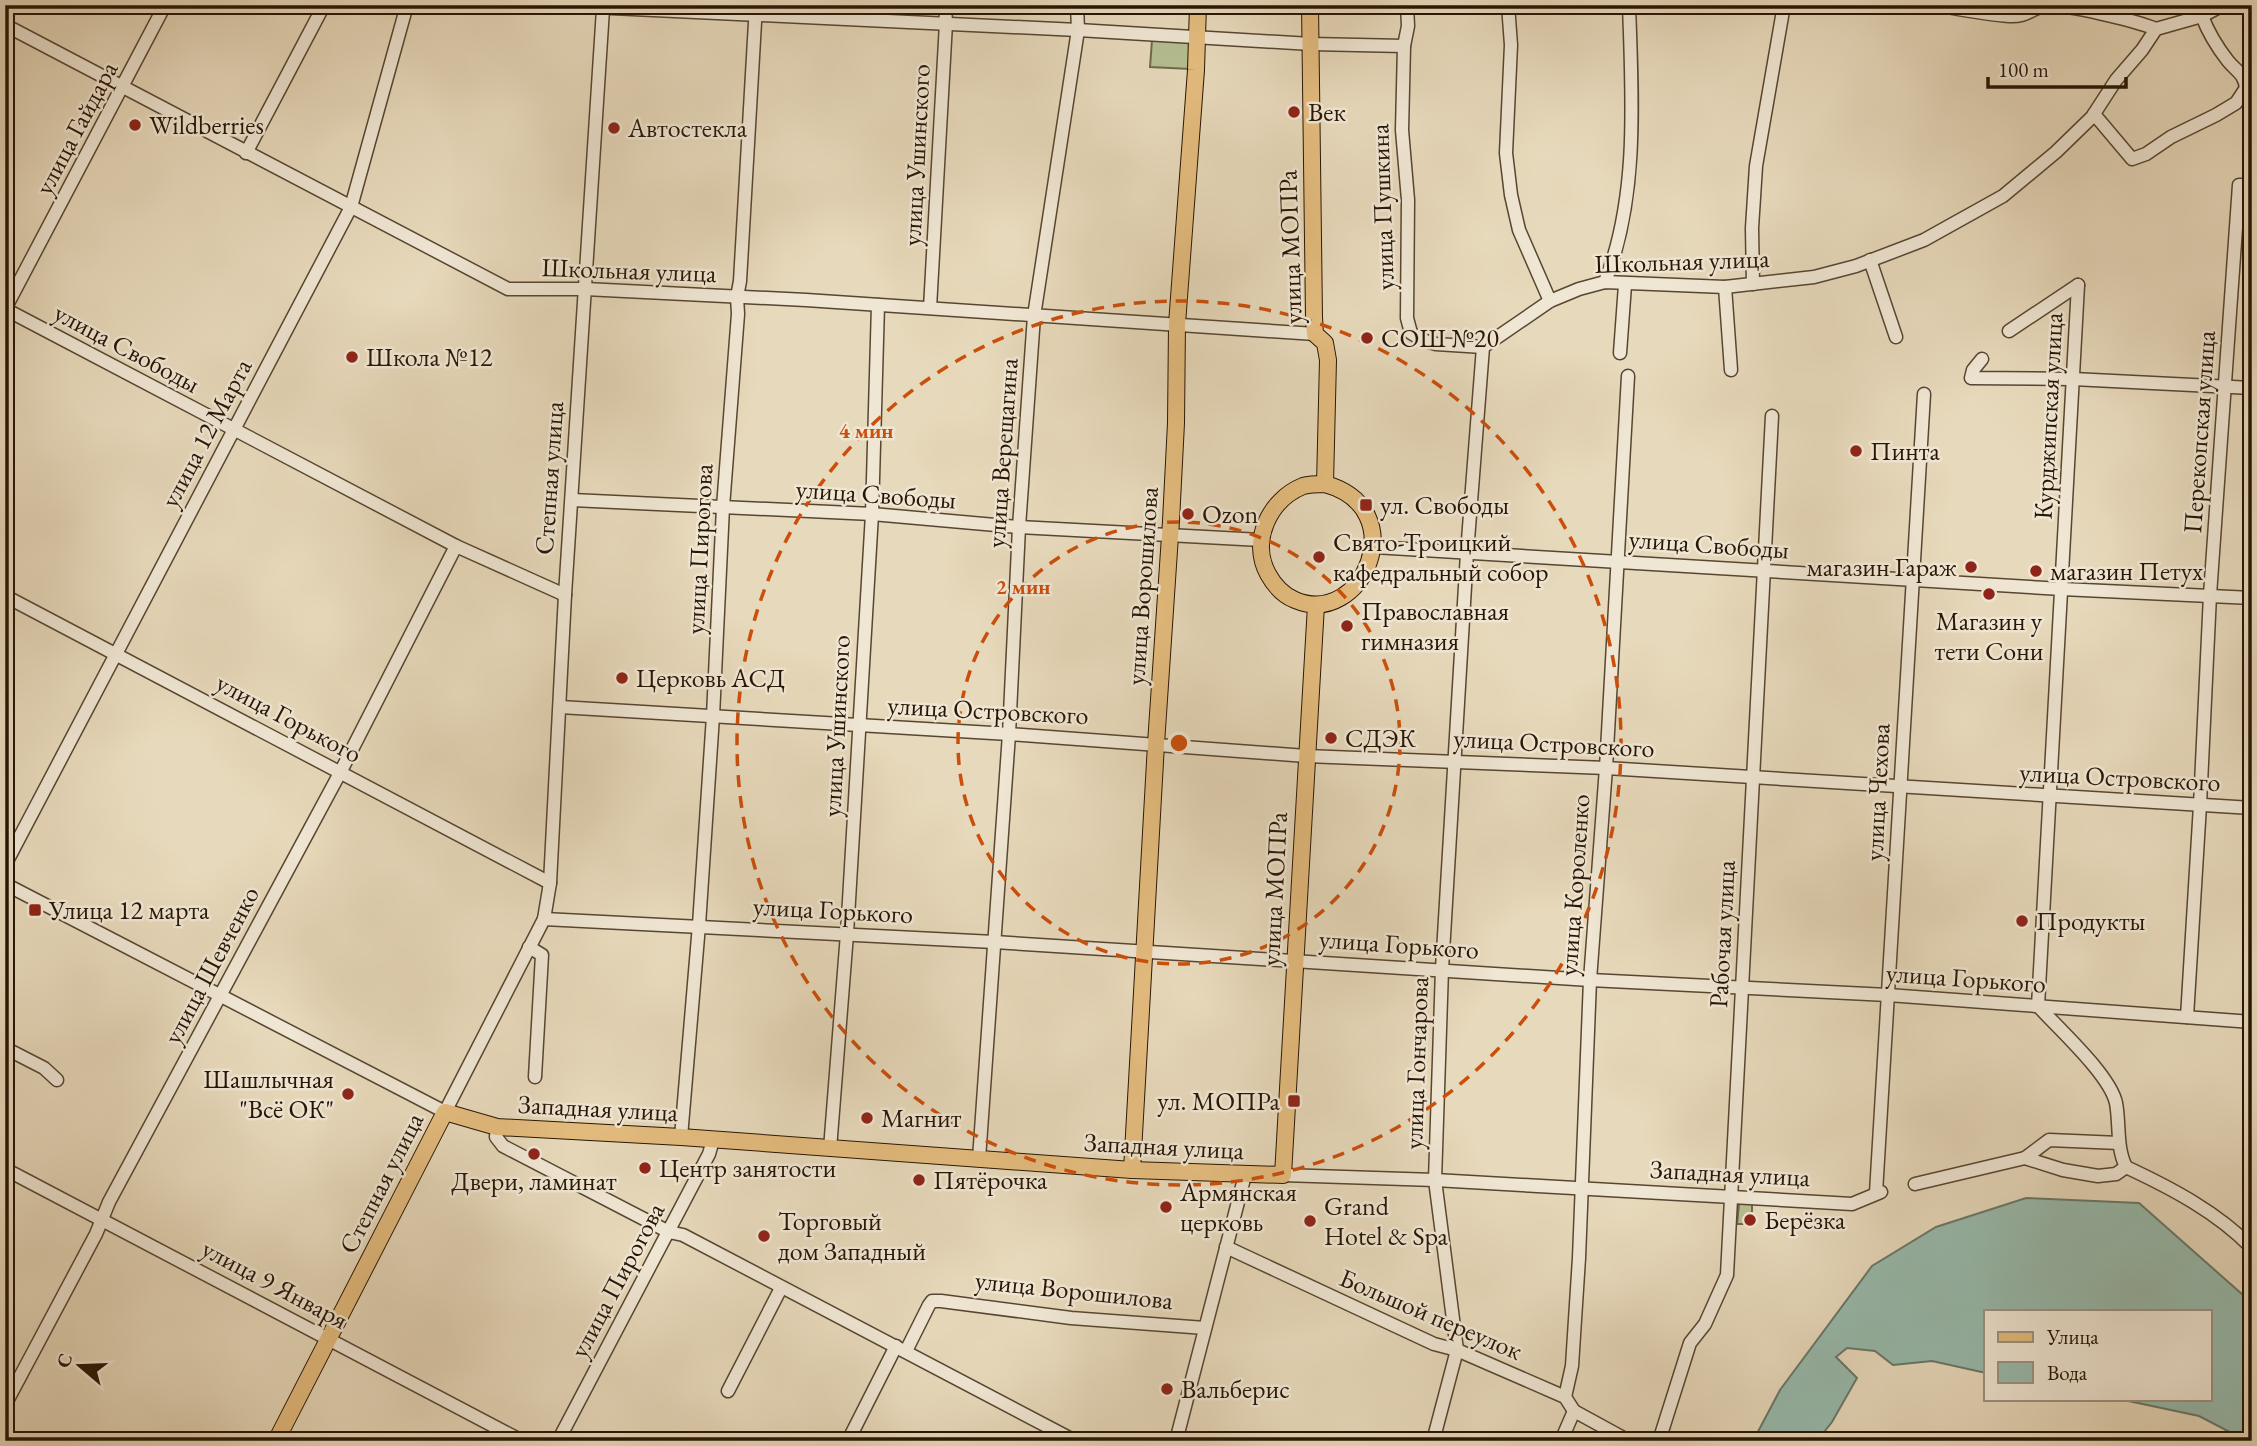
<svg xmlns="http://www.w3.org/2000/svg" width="2257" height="1446" font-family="'EB Garamond',serif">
<rect width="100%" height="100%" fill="#e7d9bb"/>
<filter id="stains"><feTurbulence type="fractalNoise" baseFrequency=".00286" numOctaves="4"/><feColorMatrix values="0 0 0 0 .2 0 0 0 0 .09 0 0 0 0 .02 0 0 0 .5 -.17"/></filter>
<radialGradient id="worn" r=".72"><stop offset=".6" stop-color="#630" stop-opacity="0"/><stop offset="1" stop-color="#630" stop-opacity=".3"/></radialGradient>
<g fill="#b5bf91" stroke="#6e6a4b" stroke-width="2">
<path d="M1152,40L1191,42L1190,69L1150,67Z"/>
<path d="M1739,1204H1752V1212L1744,1216L1743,1224H1737Z"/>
</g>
<path fill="#97baac" stroke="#6a7869" stroke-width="2" d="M2026,1198L2139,1203L2252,1303V1441H2247L2199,1416L2119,1399H2210V1311H1986V1373L1932,1361L1893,1365L1875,1351L1847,1348L1836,1357L1857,1378L1832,1422L1817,1441H1753L1780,1390L1872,1266L1936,1227Z"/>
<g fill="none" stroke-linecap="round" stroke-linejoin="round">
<g stroke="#574632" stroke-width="15">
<g id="minor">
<path d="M165,5L5,309L456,546L565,595"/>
<path d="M548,5L1078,30L1311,44L1404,46"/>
<path d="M1407,5L1408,26L1404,46L1402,130L1408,200L1407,318L1411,333L1422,340L1436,344L1483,347"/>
<path d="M1508,5L1511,45L1506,153L1511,195L1519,230L1550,301"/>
<path d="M1935,5C1959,9 1985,14 2009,16C2028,17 2031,8 2045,6C2064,3 2136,21 2156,29"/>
<path d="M5,25L508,289H585L806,300L1315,334"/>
<path d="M2094,114L2132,159L2146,154L2171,137L2216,115L2236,103L2246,88C2244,73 2237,72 2228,61C2217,47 2208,32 2202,16"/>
<path d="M246,153L324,5"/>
<path d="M1870,260L1896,337"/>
<path d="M1605,282C1639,196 1632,96 1629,5"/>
<path d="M1753,284L1752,228L1756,166L1784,5"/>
<path d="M2078,285L2038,1006C2059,1029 2110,1075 2116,1103C2120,1124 2116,1147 2126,1167C2171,1188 2217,1212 2252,1248"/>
<path d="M1725,287L1731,370"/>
<path d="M930,308L946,23L945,5"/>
<path d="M2009,331L2078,285"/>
<path d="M1483,347L1550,301L1579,289L1605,282L1725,287L1814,277L1856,266L1924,240L2003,196L2056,152L2092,117L2116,80L2142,50L2156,29L2202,16L2223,5"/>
<path d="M1620,353L1625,285"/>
<path d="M1982,359L1973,370L1971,378L2073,379L2252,388"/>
<path d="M572,500L872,514L1019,527L1261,540"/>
<path d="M1374,547L2062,589L2252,598"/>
<path d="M5,596L550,883"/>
<path d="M560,707L1009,734L1306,756L1606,768L2252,808"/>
<path d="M5,865L351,207L407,5"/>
<path d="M5,884L445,1112L544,919L550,883L565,595L603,9"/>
<path d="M544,919L994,942L1590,980L1888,995L2252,1022"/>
<path d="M529,947L542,955L535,1077"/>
<path d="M2187,1017L2200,805L2210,595L2239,185H2252"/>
<path d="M5,1048L44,1068L57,1080"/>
<path d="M497,1127L496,1137L503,1146L669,1232L683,1235L1075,1441"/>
<path d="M681,1137L699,925L713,716L723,507L738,314L737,297L740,281L756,5"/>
<path d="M830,1149L847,934L872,514L878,305"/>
<path d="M2025,1158L2049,1140L2119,1143"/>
<path d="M979,1159L1009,734L1019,527L1034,316L1078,30L1077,5"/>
<path d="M5,1169L522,1441"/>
<path d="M1283,1175L1435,1180L1852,1204L1881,1192"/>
<path d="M1915,1184L2025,1158L2063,1170L2098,1176L2116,1174L2126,1167"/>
<path d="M1876,1193L1924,394"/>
<path d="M1226,1247L1434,1344L1457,1350L1565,1397L1574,1411L1629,1441"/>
<path d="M906,1351L929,1305L932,1301H941L1071,1318L1205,1328"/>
<path d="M728,1391L781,1288"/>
<path d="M1565,1397L1572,1366L1579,1258L1590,980L1606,768L1628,376"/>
<path d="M5,1405L96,1234L109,1202L341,771L456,546"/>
<path d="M558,1441L709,1154L713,1140"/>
<path d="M848,1441L896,1346"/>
<path d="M1176,1441L1245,1175"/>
<path d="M1433,1441L1457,1350L1435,1180L1442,969L1467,553L1483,347"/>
<path d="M1561,1441L1574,1411"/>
<path d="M1659,1441L1690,1343L1705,1324L1727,1275L1772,416"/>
</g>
</g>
<g stroke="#271505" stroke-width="18">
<g id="major">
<path d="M1310,5L1314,317L1315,334L1325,343L1328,360L1325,484"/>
<path d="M1325,484C1414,508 1363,629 1295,600C1283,595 1274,585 1268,574C1250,541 1269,500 1303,486C1310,484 1318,484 1325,484Z"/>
<path d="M1132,1170L1156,744L1171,521L1176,423L1177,324L1196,70L1198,5"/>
<path d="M276,1441L445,1112L497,1127L681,1137L1132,1170L1283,1175L1316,605"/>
</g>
</g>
<use href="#minor" stroke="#efe6d3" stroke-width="12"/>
<use href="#major" stroke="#e4bc7e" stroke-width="16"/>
</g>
<g fill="none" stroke="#cb4f0b" stroke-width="3.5" stroke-dasharray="12 9">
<circle cx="1179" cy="743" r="221"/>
<circle cx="1179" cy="743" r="442"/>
</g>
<g fill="#8f2418" stroke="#efe6d3" stroke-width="2.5">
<circle cx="1294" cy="112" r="7"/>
<circle cx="135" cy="125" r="7"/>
<circle cx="614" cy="128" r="7"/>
<circle cx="1367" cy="338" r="7"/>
<circle cx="352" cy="357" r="7"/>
<circle cx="1856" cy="451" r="7"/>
<rect x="1359" y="498" width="14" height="14" rx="3.5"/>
<circle cx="1188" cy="514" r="7"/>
<circle cx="1319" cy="557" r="7"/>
<circle cx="1971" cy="567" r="7"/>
<circle cx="2036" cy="571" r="7"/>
<circle cx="1989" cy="594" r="7"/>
<circle cx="1347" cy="626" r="7"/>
<circle cx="622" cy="678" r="7"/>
<circle cx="1331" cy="738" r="7"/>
<rect x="28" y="903" width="14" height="14" rx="3.5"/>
<circle cx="2022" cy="921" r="7"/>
<circle cx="348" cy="1094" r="7"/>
<rect x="1287" y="1094" width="14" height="14" rx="3.5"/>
<circle cx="867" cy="1118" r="7"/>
<circle cx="534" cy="1154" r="7"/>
<circle cx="645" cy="1168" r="7"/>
<circle cx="919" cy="1180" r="7"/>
<circle cx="1166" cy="1207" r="7"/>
<circle cx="1750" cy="1220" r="7"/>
<circle cx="1310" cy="1221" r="7"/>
<circle cx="764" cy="1236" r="7"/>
<circle cx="1167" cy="1389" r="7"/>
</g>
<g text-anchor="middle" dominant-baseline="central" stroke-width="5" stroke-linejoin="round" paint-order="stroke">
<g font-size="26" fill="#271505" stroke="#efe6d3" text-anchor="start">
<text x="1308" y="112">Век</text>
<text x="149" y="125">Wildberries</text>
<text x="628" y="128">Автостекла</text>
<text x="1381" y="338">СОШ №20</text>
<text x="366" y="357">Школа №12</text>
<text x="1870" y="451">Пинта</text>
<text x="1380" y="505">ул. Свободы</text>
<text x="1202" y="514">Ozon</text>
<text x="1333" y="542">Свято-Троицкий<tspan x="1333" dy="30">кафедральный собор</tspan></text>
<text x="1957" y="567" text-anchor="end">магазин Гараж</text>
<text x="2050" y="571">магазин Петух</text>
<text x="1361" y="611">Православная<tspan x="1361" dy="30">гимназия</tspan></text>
<text x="1989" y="621" text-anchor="middle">Магазин у<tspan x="1989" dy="30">тети Сони</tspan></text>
<text x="636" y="678">Церковь АСД</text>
<text x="1345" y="738">СДЭК</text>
<text x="49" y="910">Улица 12 марта</text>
<text x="2036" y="921">Продукты</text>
<text x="334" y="1079" text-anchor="end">Шашлычная<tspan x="334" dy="30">"Всё ОК"</tspan></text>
<text x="1280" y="1101" text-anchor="end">ул. МОПРа</text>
<text x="881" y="1118">Магнит</text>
<text x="659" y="1168">Центр занятости</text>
<text x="933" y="1180">Пятёрочка</text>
<text x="534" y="1181" text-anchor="middle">Двери, ламинат</text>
<text x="1180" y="1192">Армянская<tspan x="1180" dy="30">церковь</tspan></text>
<text x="1324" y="1206">Grand<tspan x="1324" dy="30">Hotel &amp; Spa</tspan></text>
<text x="1764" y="1220">Берёзка</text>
<text x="778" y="1221">Торговый<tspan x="778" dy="30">дом Западный</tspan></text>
<text x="1181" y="1389">Вальберис</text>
</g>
<g font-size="26" fill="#271505" stroke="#efe6d3">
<text transform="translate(76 128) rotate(-62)">улица Гайдара</text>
<text transform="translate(916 155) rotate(-87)">улица Ушинского</text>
<text transform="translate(1382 207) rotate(-92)">улица Пушкина</text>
<text transform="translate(1290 247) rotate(-92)">улица МОПРа</text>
<text transform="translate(1682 261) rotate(-2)">Школьная улица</text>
<text transform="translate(629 270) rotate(2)">Школьная улица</text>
<text transform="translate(127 348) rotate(28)">улица Свободы</text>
<text transform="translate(2048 416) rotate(-87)">Курджипская улица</text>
<text transform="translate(2199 432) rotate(-86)">Перекопская улица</text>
<text transform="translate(206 433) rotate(-62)">улица 12 Марта</text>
<text transform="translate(1002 453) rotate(-86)">улица Верещагина</text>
<text transform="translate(549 478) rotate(-86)">Степная улица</text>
<text transform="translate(876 494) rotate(4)">улица Свободы</text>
<text transform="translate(1709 544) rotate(4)">улица Свободы</text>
<text transform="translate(699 549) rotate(-87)">улица Пирогова</text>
<text transform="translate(1142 586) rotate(-86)">улица Ворошилова</text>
<text transform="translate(988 710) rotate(3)">улица Островского</text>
<text transform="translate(289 718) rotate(28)">улица Горького</text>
<text transform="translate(836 726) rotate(-87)">улица Ушинского</text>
<text transform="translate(1554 743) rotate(3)">улица Островского</text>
<text transform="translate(2120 777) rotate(3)">улица Островского</text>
<text transform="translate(1877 792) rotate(-87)">улица Чехова</text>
<text transform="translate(1574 885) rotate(-86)">улица Короленко</text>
<text transform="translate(1274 889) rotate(-87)">улица МОПРа</text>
<text transform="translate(833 910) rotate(3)">улица Горького</text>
<text transform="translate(1722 934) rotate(-87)">Рабочая улица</text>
<text transform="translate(1399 944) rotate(4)">улица Горького</text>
<text transform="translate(211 965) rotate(-62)">улица Шевченко</text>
<text transform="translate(1966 978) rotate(4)">улица Горького</text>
<text transform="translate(1416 1063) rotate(-88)">улица Гончарова</text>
<text transform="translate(598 1108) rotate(3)">Западная улица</text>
<text transform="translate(1164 1146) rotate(3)">Западная улица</text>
<text transform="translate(1730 1173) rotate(3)">Западная улица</text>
<text transform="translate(381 1183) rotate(-63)">Степная улица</text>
<text transform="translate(617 1280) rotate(-62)">улица Пирогова</text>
<text transform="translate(275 1284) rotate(28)">улица 9 Января</text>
<text transform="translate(1074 1290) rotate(6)">улица Ворошилова</text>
<text transform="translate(1431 1314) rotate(23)">Большой переулок</text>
</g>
</g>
<circle cx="1179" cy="743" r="10" fill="#cb4f0b" stroke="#efe6d3" stroke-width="3.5"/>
<g font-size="21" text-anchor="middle" font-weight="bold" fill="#cb4f0b" stroke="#efe6d3" stroke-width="5" stroke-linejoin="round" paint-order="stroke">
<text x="866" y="438">4 мин</text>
<text x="1023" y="594">2 мин</text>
</g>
<rect width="2257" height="1446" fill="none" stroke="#e7d9bb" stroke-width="28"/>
<rect x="7" y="7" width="2243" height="1432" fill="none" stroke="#271505" stroke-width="3.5"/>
<rect x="14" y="14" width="2229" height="1418" fill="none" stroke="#271505" stroke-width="2"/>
<rect x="1984" y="1310" width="228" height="91" fill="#efe6d3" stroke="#9f9281" stroke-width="2"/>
<rect x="1998" y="1332" width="35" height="10" fill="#e4bc7e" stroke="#9f9281" stroke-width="2"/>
<text x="2047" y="1344" font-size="21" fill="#271505">Улица</text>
<rect x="1998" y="1362" width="35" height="21" fill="#97baac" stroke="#9f9281" stroke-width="2"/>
<text x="2047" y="1380" font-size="21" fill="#271505">Вода</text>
<g transform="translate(80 1366) rotate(289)" stroke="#efe6d3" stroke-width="5" paint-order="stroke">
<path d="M0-5L12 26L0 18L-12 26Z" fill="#271505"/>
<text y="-10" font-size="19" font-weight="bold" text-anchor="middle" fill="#271505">С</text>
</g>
<path d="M1988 77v10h138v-10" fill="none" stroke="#271505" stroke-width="3.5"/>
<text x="1998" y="77" font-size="21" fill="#271505" stroke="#efe6d3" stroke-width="5" paint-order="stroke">100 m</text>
<rect width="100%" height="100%" filter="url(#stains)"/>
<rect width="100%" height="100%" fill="url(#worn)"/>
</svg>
